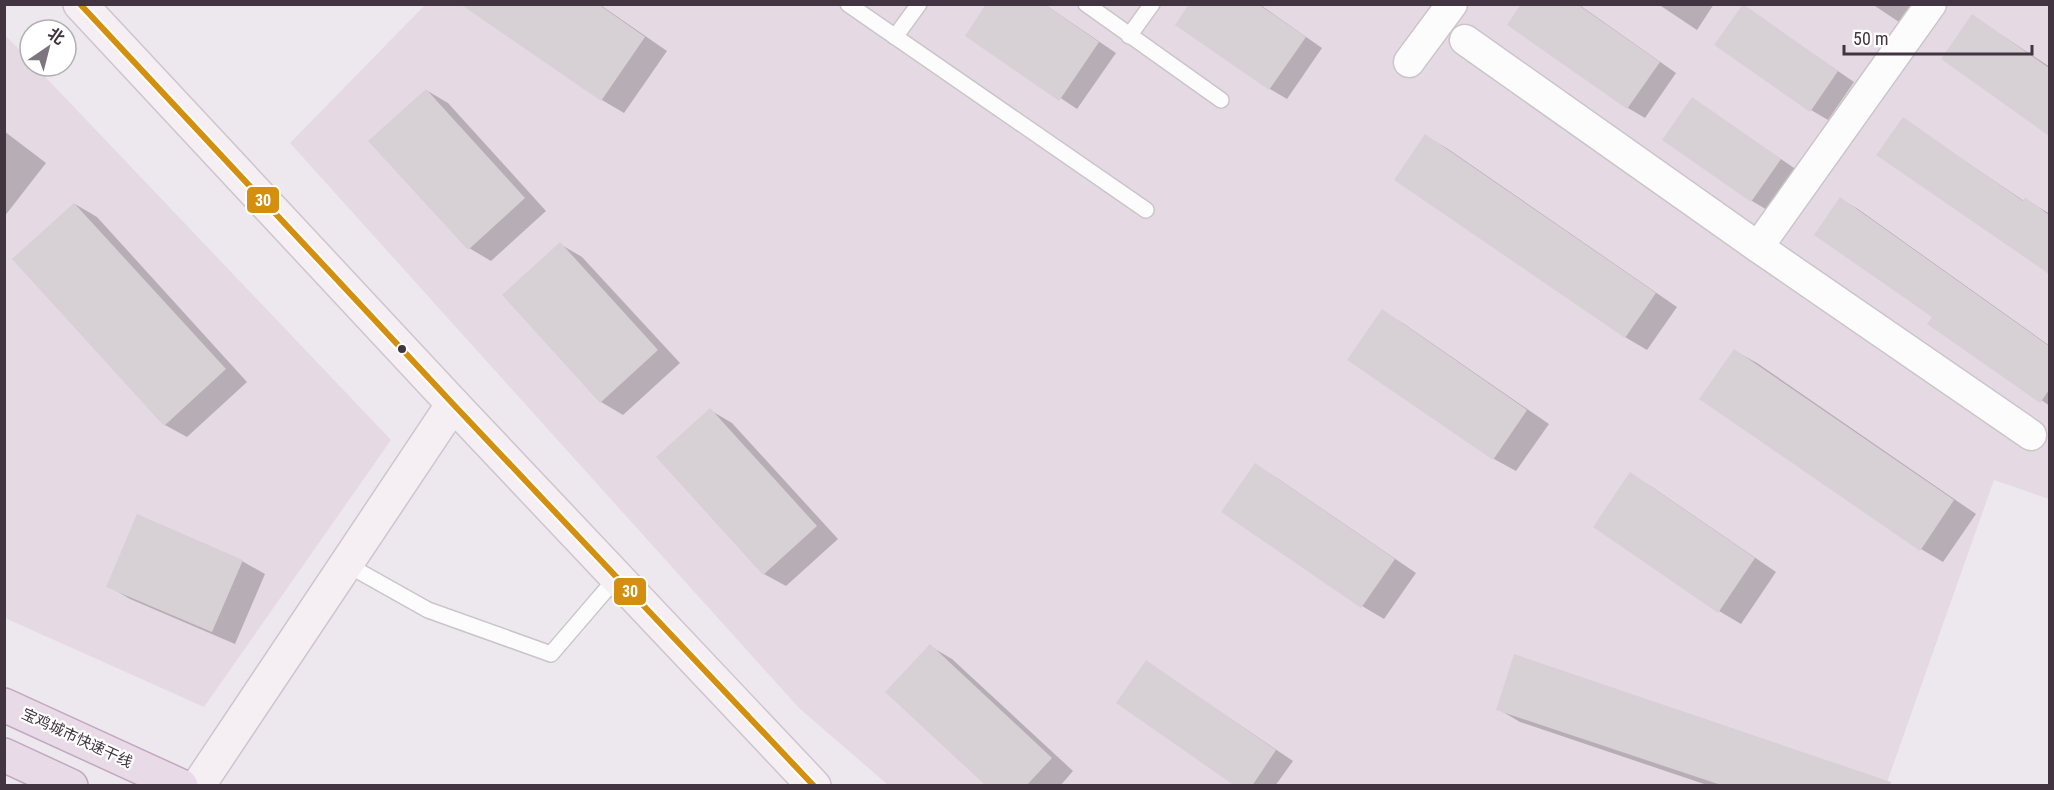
<svg xmlns="http://www.w3.org/2000/svg" width="2054" height="790" font-family="'Roboto Condensed','Noto Sans SC',sans-serif">
<rect width="100%" height="100%" fill="#ede8ed"/>
<g fill="#e5dae3">
<path d="M425,5H2049V499L1994,480L1886,785H888L799,708L290,143Z"/>
<path d="M4,34L30,61V66H35L391,440L204,707L5,618Z"/>
</g>
<g fill="#0003">
<path d="M462,4H599L667,51L624,113L602,100Z"/>
<path d="M1044,4L1116,53L1077,109L967,35Z"/>
<path d="M1259,4L1322,48L1287,99L1270,89Z"/>
<path d="M1523,4H1578L1676,73L1645,118L1628,108L1509,24Z"/>
<path d="M1658,4H1714L1697,30Z"/>
<path d="M1872,4H1911L1899,22Z"/>
<path d="M1743,6L1854,82L1828,120L1811,110Z"/>
<path d="M1973,16L2050,67V134L1943,59Z"/>
<path d="M426,90L448,103L546,211L491,261L469,248Z"/>
<path d="M1693,99L1797,170L1769,211L1752,201Z"/>
<path d="M1903,119L2024,201L2025,199L2050,214V273L1878,155Z"/>
<path d="M4,131L46,163L4,217Z"/>
<path d="M1426,136L1448,149L1677,307L1647,350L1625,337Z"/>
<path d="M1841,199L1858,209L2050,346V406L1929,323L1934,317Z"/>
<path d="M75,204L97,217L247,382L187,437L165,425Z"/>
<path d="M560,244L582,257L680,363L623,415L601,402Z"/>
<path d="M1382,311L1404,324L1549,424L1516,471L1494,459Z"/>
<path d="M1735,351L1757,363L1976,514L1943,562L1921,549Z"/>
<path d="M710,410L732,423L838,539L786,586L764,574Z"/>
<path d="M1255,465L1277,478L1416,573L1384,619L1362,606Z"/>
<path d="M1630,474L1652,487L1776,572L1741,624L1719,611Z"/>
<path d="M242,561L265,574L235,644L130,599L108,586Z"/>
<path d="M930,646L952,659L1073,771L1060,786H988Z"/>
<path d="M1147,662L1293,761L1275,786H1238Z"/>
<path d="M1498,709L1882,786H1710L1520,722Z"/>
</g>
<g fill="#d7d1d6">
<path d="M460,4H598L645,37L601,101Z"/>
<path d="M986,4H1044L1099,42L1059,101L965,36Z"/>
<path d="M1189,4H1258L1306,37L1269,90L1175,25Z"/>
<path d="M1521,4H1577L1660,62L1627,109L1507,25Z"/>
<path d="M1743,4L1838,71L1810,112L1714,45Z"/>
<path d="M1972,14L2049,68V136L1941,59Z"/>
<path d="M426,89L525,198L468,250L368,141Z"/>
<path d="M1692,97L1781,159L1751,202L1662,140Z"/>
<path d="M1903,117L2023,201L2025,197L2049,215V274L1876,155Z"/>
<path d="M1425,134L1656,293L1625,338L1394,180Z"/>
<path d="M1840,197L2049,346V390L2040,403L1927,324L1932,317L1814,235Z"/>
<path d="M74,203L226,369L164,426L12,259Z"/>
<path d="M560,242L658,350L600,403L502,295Z"/>
<path d="M1382,309L1527,410L1493,460L1347,360Z"/>
<path d="M1734,349L1954,500L1920,551L1699,399Z"/>
<path d="M710,408L817,526L763,575L656,457Z"/>
<path d="M1255,463L1395,559L1361,608L1221,512Z"/>
<path d="M1630,472L1755,558L1718,613L1593,527Z"/>
<path d="M137,514L243,560L212,632L106,587Z"/>
<path d="M930,644L1052,758L1026,786H986L885,692Z"/>
<path d="M1514,654L1891,782L1890,786H1724L1496,710Z"/>
<path d="M1146,660L1276,750L1252,786H1235L1116,703Z"/>
</g>
<g fill="none" stroke-linecap="round" stroke-linejoin="round">
<g stroke="#cbc5cb" stroke-width="18">
<g id="lane">
<path d="M848,4L1146,210"/>
<path d="M1086,4L1221,100"/>
<path d="M1129,36L1152,4"/>
<path d="M895,37L919,4"/>
<path d="M346,564L428,610L551,654L617,577"/>
</g>
</g>
<g stroke="#cbc5cb" stroke-width="33">
<g id="street">
<path d="M1465,40L1758,247L2031,435"/>
<path d="M1409,62L1452,4"/>
<path d="M1758,247L1931,4"/>
</g>
</g>
<g stroke="#d0c4cf" stroke-width="36">
<g id="secondary">
<path d="M80,4L453,404L814,786"/>
<path d="M198,786L453,404"/>
</g>
</g>
<g stroke="#c2a7c0" stroke-width="36">
<g id="highway">
<path d="M4,705L181,786"/>
<path d="M4,755L71,786"/>
</g>
</g>
<use href="#lane" stroke="#fcfcfc" stroke-width="15"/>
<use href="#street" stroke="#fcfcfc" stroke-width="30"/>
<use href="#secondary" stroke="#f5eef3" stroke-width="33"/>
<use href="#highway" stroke="#e8dae6" stroke-width="33"/>
<g stroke="#fff" stroke-width="10">
<path id="bus-1" d="M80,4L453,404L814,786"/>
</g>
<use href="#bus-1" stroke="#d38f0d" stroke-width="6"/>
</g>
<circle fill="#423541" stroke="#fff" stroke-width="2" cx="402" cy="349" r="5"/>
<g text-anchor="middle" dominant-baseline="central" stroke-width="4.5" stroke-linejoin="round" paint-order="stroke">
<g font-size="15" fill="#423541" stroke="#fff">
<text transform="translate(77 738) rotate(25)">宝鸡城市快速干线</text>
</g>
</g>
<g stroke="#fff" stroke-width="2">
<rect x="246" y="186" width="34" height="28" rx="6" fill="#d38f0d"/>
<rect x="613" y="577" width="34" height="29" rx="6" fill="#d38f0d"/>
</g>
<g font-size="16" text-anchor="middle" font-weight="bold" fill="#fff">
<text x="263" y="206">30</text>
<text x="630" y="597">30</text>
</g>
<rect width="2054" height="790" fill="none" stroke="#423541" stroke-width="12"/>
<g transform="translate(48 48) rotate(35)"><circle r="28" fill="#ffffff" stroke="#b3aeb3" stroke-width="1.5"/>
<path d="M0-4.5L10 22L0 15L-10 22Z" fill="#7e747d"/>
<text y="-9" font-size="16" font-weight="bold" text-anchor="middle" fill="#423541">北</text>
</g>
<path d="M1844 45v9h188v-9" fill="none" stroke="#423541" stroke-width="3"/>
<text x="1853" y="45" font-size="18" fill="#423541" stroke="#ffffff" stroke-width="4.5" paint-order="stroke">50 m</text>
</svg>
